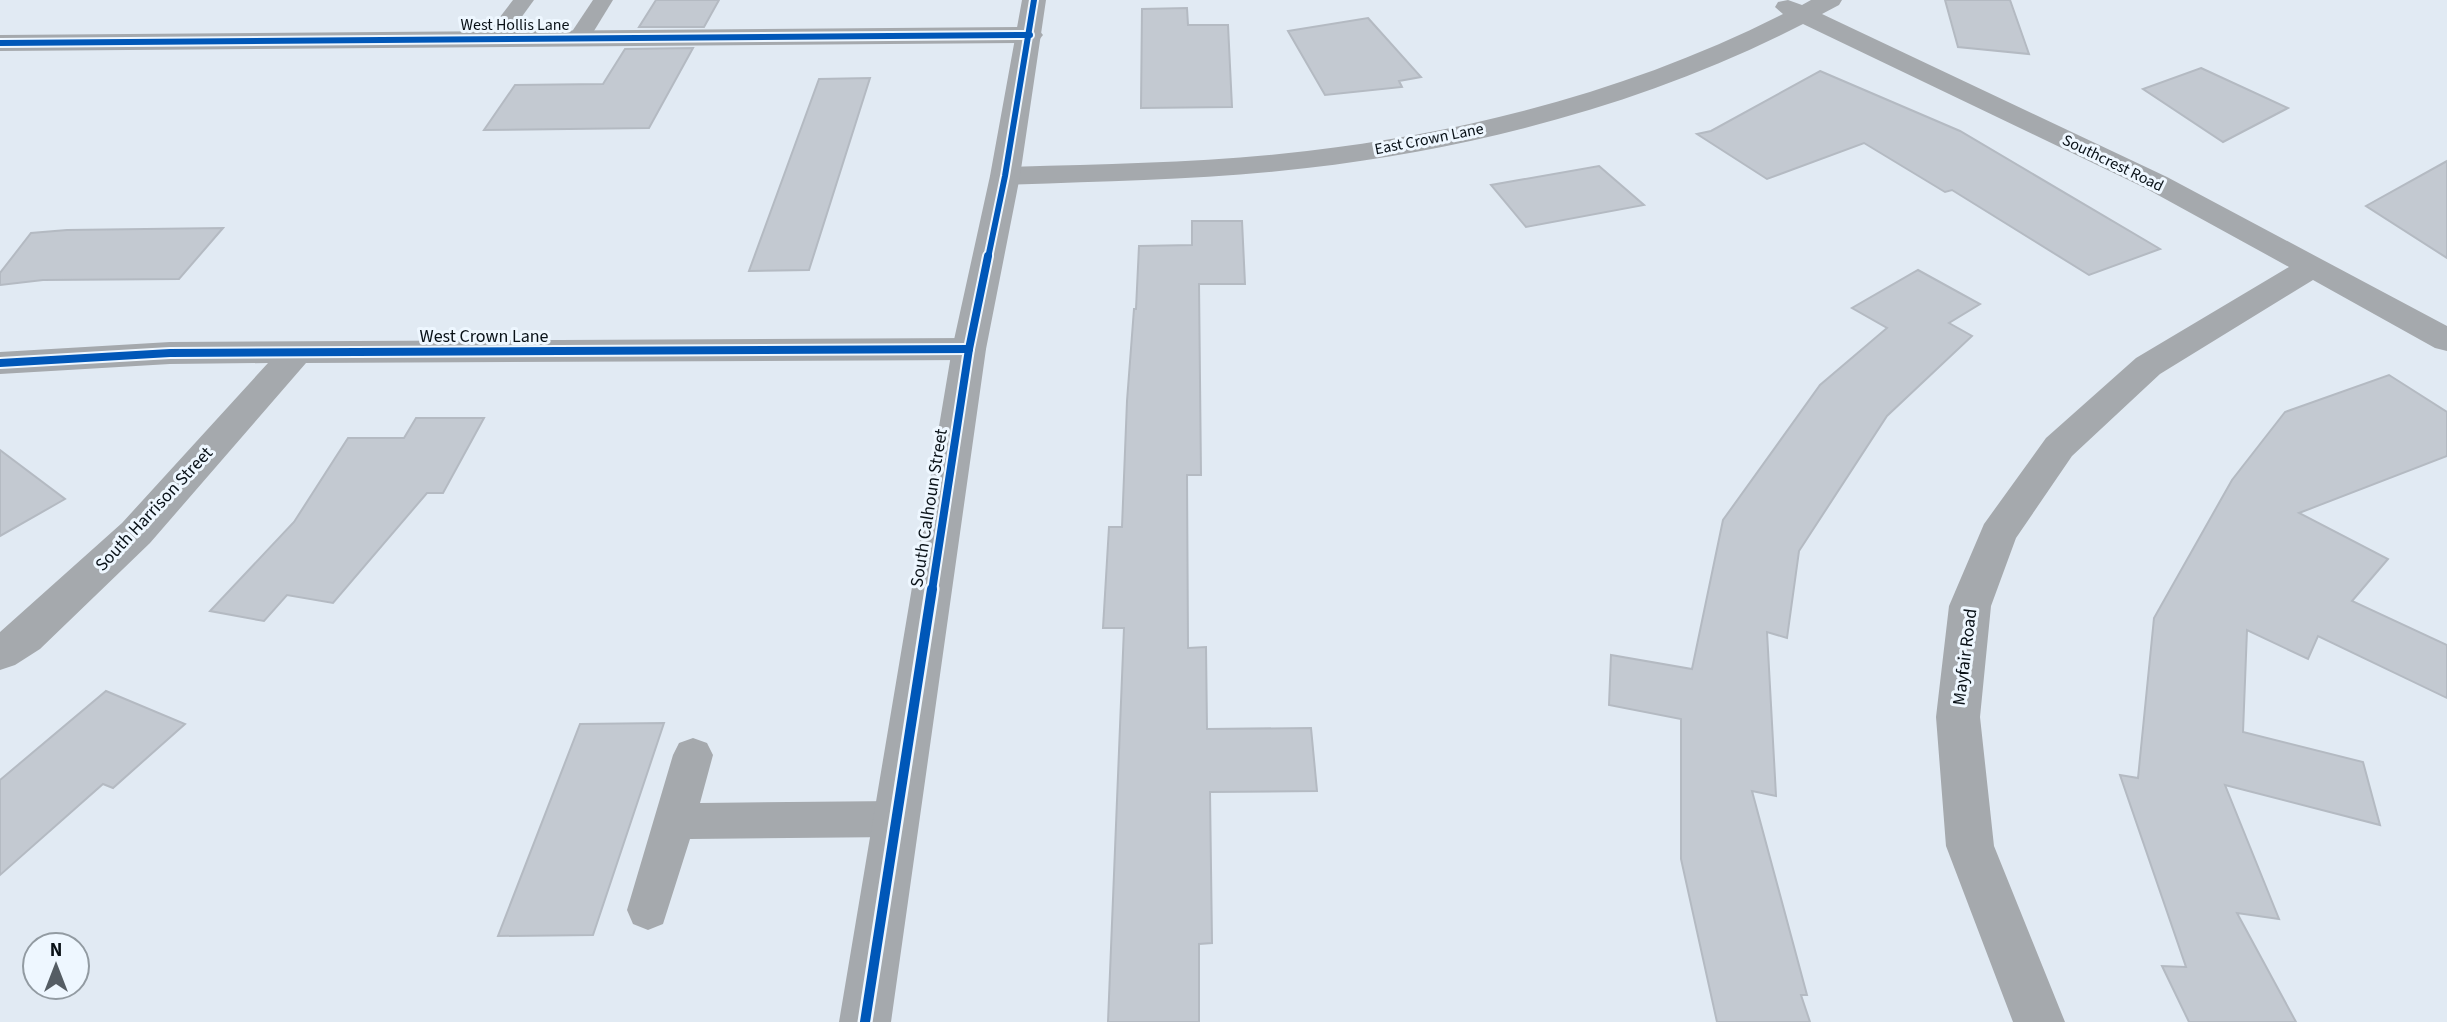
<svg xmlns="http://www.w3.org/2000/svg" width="2447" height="1022" font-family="'Source Sans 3',sans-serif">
<rect width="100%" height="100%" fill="#e1eaf3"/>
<g fill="#c3c9d1" stroke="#b4bac2" stroke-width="2">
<path d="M656,0H719L704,27H639Z"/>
<path d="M1945,0H2010L2029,54L1958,47Z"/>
<path d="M1187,8L1188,25H1228L1232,107L1141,108L1142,9Z"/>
<path d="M1368,18L1421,77L1399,81L1402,87L1325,95L1288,31Z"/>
<path d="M693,48L649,128L484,130L515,85L603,84L625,49Z"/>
<path d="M2201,68L2288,108L2223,142L2143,89Z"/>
<path d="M1820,71L1960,131L2160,249L2089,275L1952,190L1945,192L1864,143L1767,179L1697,134L1711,131Z"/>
<path d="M870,78L809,270L749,271L819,79Z"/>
<path d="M2447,161V258L2366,206Z"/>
<path d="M1599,166L1644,205L1526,227L1491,185Z"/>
<path d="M1192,221H1242L1245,284H1199L1201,475H1187L1188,648L1206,647L1207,729L1311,728L1317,791L1210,792L1212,943L1199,944V1022H1108L1124,628H1103L1109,527H1122L1127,401L1134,309H1136L1139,246L1192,245Z"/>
<path d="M223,228L179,279L43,280L0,285V273L31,233L67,230Z"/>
<path d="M1918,270L1980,304L1949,323L1972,336L1887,416L1799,551L1787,638L1767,632L1776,796L1752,791L1807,995H1801L1810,1022H1717L1681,859V719L1609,705L1611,655L1692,669L1723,520L1820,385L1887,328L1852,308Z"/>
<path d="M2389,375L2447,412V456L2299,513L2388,559L2352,601L2447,645V698L2318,636L2308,659L2247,630L2243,732L2363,762L2380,825L2225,785L2279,919L2237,913L2296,1022H2189L2162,966L2186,967L2120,775L2138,778L2154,618L2232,480L2285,412Z"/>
<path d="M416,418H484L443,493H427L333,603L287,595L264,621L210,611L294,522L348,438H404Z"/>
<path d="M0,450L65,499L0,536Z"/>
<path d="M106,691L185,724L113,788L103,784L0,875V780Z"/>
<path d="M664,723L593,935L498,936L580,724Z"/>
</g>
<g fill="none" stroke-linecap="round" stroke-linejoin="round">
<g fill="#a5a9ad" fill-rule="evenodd">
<path d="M513,0H534L502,44H486L483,39Z"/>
<path d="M593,0H613L586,44H570L567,39Z"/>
<path d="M693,738L707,743L713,755L700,803L897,801L911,806L917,819L911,832L897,837L690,839L663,924L648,930L633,924L627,910L673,755L679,743Z"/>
</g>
<g fill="#a5a9ad" fill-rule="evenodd">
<path d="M1788,0L1802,5L1811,0H1842L1839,5L1822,14L2167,177L2447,326V351L2435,348L2313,280L2160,374L2072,456L2016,538L1991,606L1980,717L1994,846L2065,1022H2013L1946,846L1936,717L1949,606L1984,524L2046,438L2136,358L2289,267L2147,189L1803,24C1650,103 1477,148 1307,168C1207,180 1106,181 1005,185L995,182L990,176L995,170L1005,167C1106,164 1207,163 1307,151C1471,132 1635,89 1783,14L1775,7L1778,2Z"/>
<path d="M1030,27L1039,30L1043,35L1039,40L1030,43L0,51V35Z"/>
<path d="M969,338L981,341L986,349L981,357L969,360L306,363L150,543L40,649L15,665L0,670V632L122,523L268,363L170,364L0,374V352L170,342Z"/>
</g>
<path fill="#a5a9ad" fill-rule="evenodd" d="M1022,0H1046L1020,176L986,349L891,1022H839L952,349L990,176Z"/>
<g stroke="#eef7ff" stroke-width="10">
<g id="cycleway-far2">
<path d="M0,43L1030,35"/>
<path d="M988,258L1005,176L1034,0"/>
</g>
</g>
<g stroke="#eef7ff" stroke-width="12">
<g id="cycleway-far1">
<path d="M0,363L170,353L969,349"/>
<path d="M932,591L969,349L988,256"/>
</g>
</g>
<g stroke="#eef7ff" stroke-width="15">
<path id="cycleway" d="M865,1022L932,589"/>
</g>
<use href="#cycleway-far2" stroke="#0057b8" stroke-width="6"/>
<use href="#cycleway-far1" stroke="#0057b8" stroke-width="8"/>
<use href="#cycleway" stroke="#0057b8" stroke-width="10"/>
</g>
<g text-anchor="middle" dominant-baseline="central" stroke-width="6" stroke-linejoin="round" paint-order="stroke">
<g font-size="16" fill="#091117" stroke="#eef7ff">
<text x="515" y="25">West Hollis Lane</text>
<text transform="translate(1429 139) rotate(-11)">East Crown Lane</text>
<text transform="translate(2113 163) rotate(26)">Southcrest Road</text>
</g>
<g font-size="18" fill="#091117" stroke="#eef7ff">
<text x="484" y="336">West Crown Lane</text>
<text transform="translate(929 508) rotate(-81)">South Calhoun Street</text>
<text transform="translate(154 509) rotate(-47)">South Harrison Street</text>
<text transform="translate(1965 657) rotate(-83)">Mayfair Road</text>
</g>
</g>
<g transform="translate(56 966)"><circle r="33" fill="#eef7ff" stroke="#929ba2" stroke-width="2"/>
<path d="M0-5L12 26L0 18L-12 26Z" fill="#555d64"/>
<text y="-10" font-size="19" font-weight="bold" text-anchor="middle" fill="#091117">N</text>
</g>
</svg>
